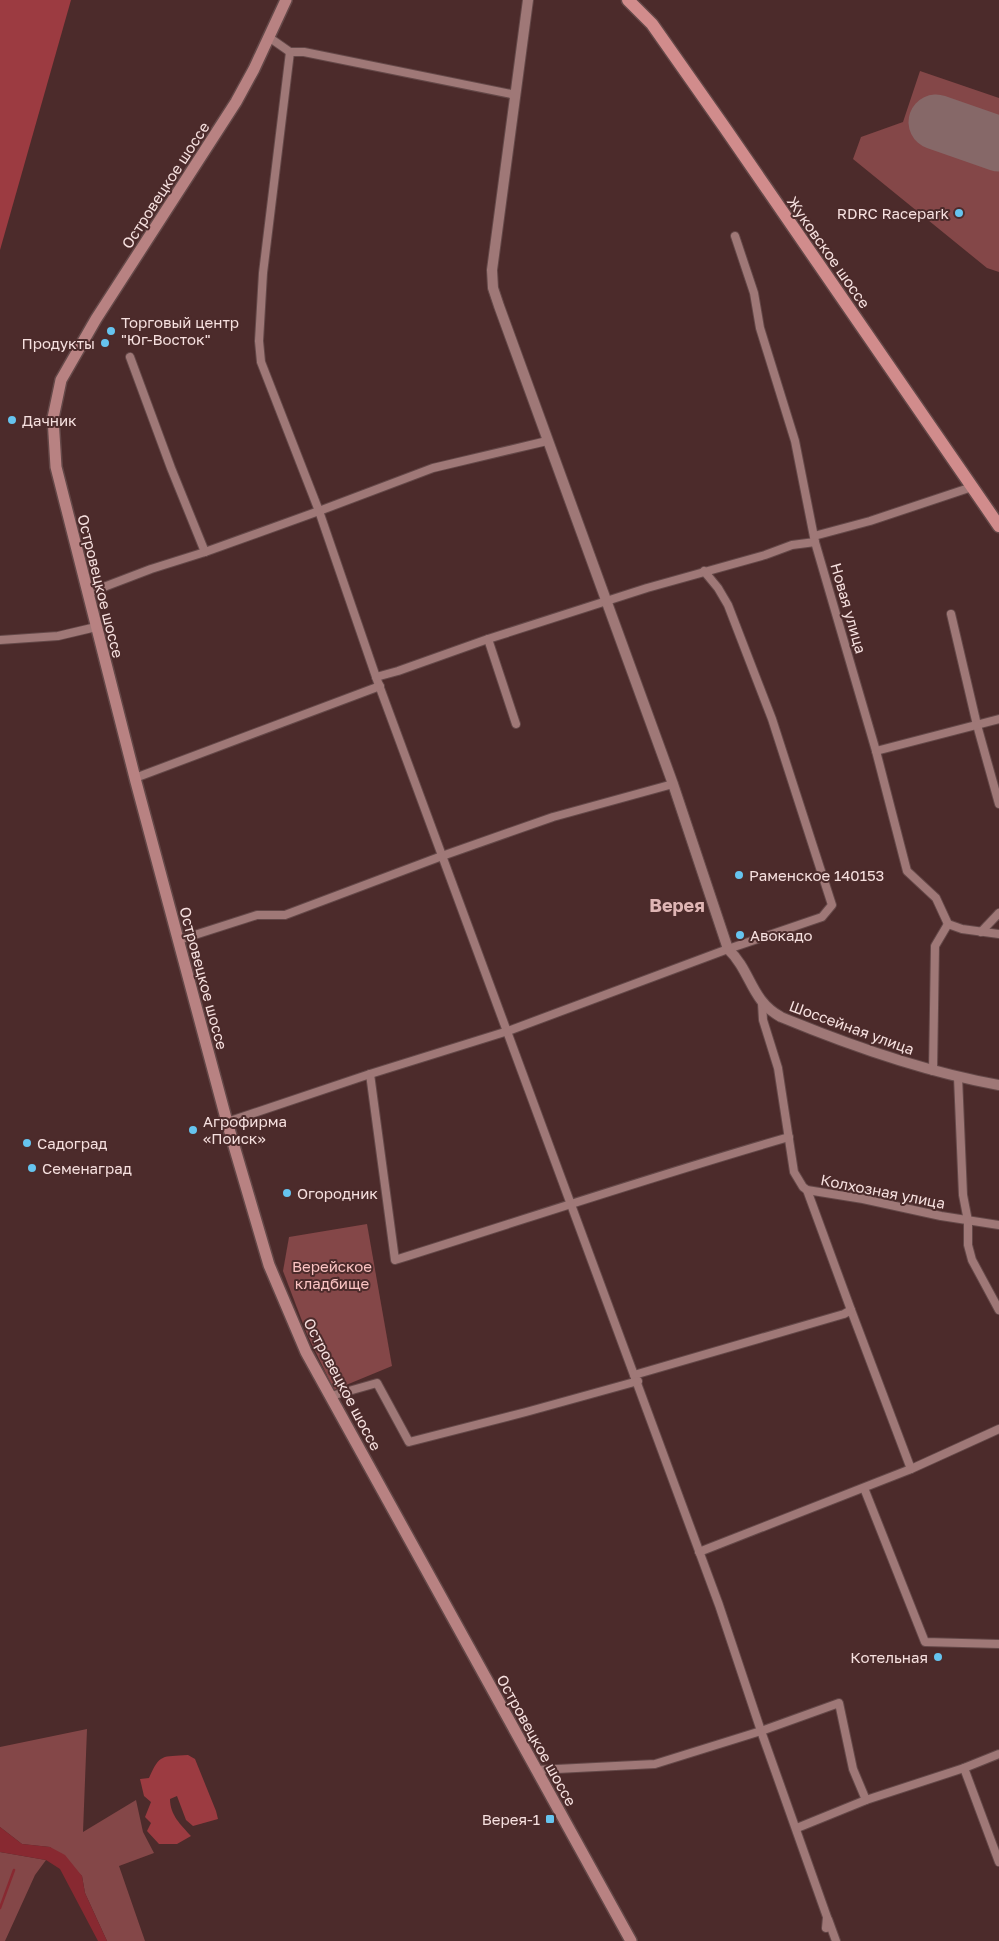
<svg xmlns="http://www.w3.org/2000/svg" width="999" height="1941" font-family="'Golos Text',sans-serif">
<rect width="100%" height="100%" fill="#4c2b2b"/>
<g fill="#844748">
<path d="M920,71L999,98V272L987,268L853,159L861,137L903,122Z"/>
<path d="M367,1224L392,1366L334,1390L307,1334L283,1271L289,1237Z"/>
<path d="M87,1729L83,1832L136,1800L143,1832L154,1853L119,1866L145,1941H107L85,1893L82,1876L50,1847L22,1844L0,1827V1747Z"/>
<path d="M0,1852L46,1860L35,1875L5,1941H0Z"/>
</g>
<g fill="#9c3b41">
<path d="M0,0H71L0,250Z"/>
<path d="M188,1755L195,1759L216,1811L218,1819L193,1826L186,1820L177,1796L170,1799C170,1815 181,1825 191,1836L177,1844H159L147,1831L151,1823L145,1817L151,1802L144,1796L140,1779L149,1778C160,1753 162,1757 188,1755Z"/>
</g>
<path fill="#882931" d="M0,1827L22,1844L50,1847L65,1855L82,1876L85,1893L107,1941H98L60,1869L46,1860L0,1852Z"/>
<g fill="none" stroke-linecap="round" stroke-linejoin="round">
<path stroke="#882931" stroke-width="2.5" d="M0,1908L14,1870"/>
<path stroke="#866868" stroke-width="55" d="M936,122L999,144"/>
<g stroke="#644848" stroke-width="10">
<g id="minor">
<path d="M270,38L290,52H304L516,95"/>
<path d="M290,52L263,273L259,341L261,362L319,511L376,677L719,1605L761,1731L827,1917L826,1928"/>
<path d="M735,236L754,293L760,328L795,441L815,542L876,751L907,871L936,898L948,924L962,929L999,934"/>
<path d="M130,357L171,468L205,552"/>
<path d="M814,536L870,521L972,487"/>
<path d="M88,593L151,569L205,552L319,511L433,468L547,441"/>
<path d="M951,614L977,725L999,804"/>
<path d="M488,639L516,724"/>
<path d="M0,640L58,636L96,627"/>
<path d="M376,677L398,671L488,639L647,588L765,555L792,545L815,542"/>
<path d="M876,751L999,719"/>
<path d="M135,778L380,686"/>
<path d="M981,932L999,913"/>
<path d="M179,940L257,915H285L442,856L553,817L673,784"/>
<path d="M762,1003L763,1020L778,1068L794,1172L803,1187L807,1190L863,1199L941,1216L999,1225"/>
<path d="M933,1071L935,946L948,924"/>
<path d="M370,1074L395,1260C526,1219 657,1175 789,1137"/>
<path d="M958,1077L963,1195L968,1221V1245L972,1260L999,1310"/>
<path d="M227,1122L370,1074L508,1031L728,949L822,917L832,905L772,719L728,605L718,588L704,571"/>
<path d="M851,1310L911,1469"/>
<path d="M634,1375L844,1314L851,1310L807,1190"/>
<path d="M331,1396L377,1383L409,1442L526,1412L638,1381"/>
<path d="M864,1488L925,1642L999,1644"/>
<path d="M699,1552L911,1469L999,1429"/>
<path d="M964,1768L999,1862"/>
<path d="M537,1770L655,1764L761,1731L839,1703L853,1769L866,1800"/>
<path d="M797,1828L866,1800L964,1768L999,1754"/>
<path d="M828,1919L836,1941"/>
</g>
</g>
<g stroke="#644848" stroke-width="12">
<path id="tertiary" d="M528,0L492,270L493,288L499,306L673,784L728,949C752,972 750,1000 781,1017C851,1046 924,1072 999,1085"/>
</g>
<g stroke="#644848" stroke-width="14">
<path id="secondary" d="M286,0L254,69L236,102L96,319L61,380L53,418L56,467L136,782L227,1122L269,1265L306,1352L631,1941"/>
</g>
<g stroke="#644848" stroke-width="15">
<path id="primary" d="M628,0L652,24L725,128L999,526"/>
</g>
<use href="#minor" stroke="#9f7877" stroke-width="8"/>
<use href="#tertiary" stroke="#9f7877" stroke-width="10"/>
<use href="#secondary" stroke="#b88282" stroke-width="11"/>
<use href="#primary" stroke="#d18c8c" stroke-width="12"/>
</g>
<g fill="#66c4ef" stroke="#4c2b2b" stroke-width="2">
<circle cx="959" cy="213" r="5"/>
<circle cx="111" cy="331" r="5"/>
<circle cx="105" cy="343" r="5"/>
<circle cx="12" cy="420" r="5"/>
<circle cx="739" cy="875" r="5"/>
<circle cx="740" cy="935" r="5"/>
<circle cx="193" cy="1130" r="5"/>
<circle cx="27" cy="1143" r="5"/>
<circle cx="32" cy="1168" r="5"/>
<circle cx="287" cy="1193" r="5"/>
<circle cx="938" cy="1657" r="5"/>
<rect x="545" y="1814" width="10" height="10" rx="2.5"/>
</g>
<g text-anchor="middle" dominant-baseline="central" stroke-width="4" stroke-linejoin="round" paint-order="stroke">
<g font-size="15" fill="#f6e0df" stroke="#4c2b2b">
<text transform="translate(165 185) rotate(-57)">Островецкое шоссе</text>
<text transform="translate(829 252) rotate(55)">Жуковское шоссе</text>
<text transform="translate(101 586) rotate(76)">Островецкое шоссе</text>
<text transform="translate(849 608) rotate(74)">Новая улица</text>
<text transform="translate(204 978) rotate(75)">Островецкое шоссе</text>
<text transform="translate(852 1027) rotate(20)">Шоссейная улица</text>
<text transform="translate(883 1191) rotate(11)">Колхозная улица</text>
<text transform="translate(343 1384) rotate(62)">Островецкое шоссе</text>
<text transform="translate(537 1740) rotate(61)">Островецкое шоссе</text>
</g>
<g font-size="15" fill="#f6e0df" stroke="#4c2b2b" text-anchor="start">
<text x="949" y="213" text-anchor="end">RDRC Racepark</text>
<text x="121" y="322">Торговый центр<tspan x="121" dy="17">"Юг-Восток"</tspan></text>
<text x="95" y="343" text-anchor="end">Продукты</text>
<text x="22" y="420">Дачник</text>
<text x="749" y="875">Раменское 140153</text>
<text x="750" y="935">Авокадо</text>
<text x="203" y="1121">Агрофирма<tspan x="203" dy="17">«Поиск»</tspan></text>
<text x="37" y="1143">Садоград</text>
<text x="42" y="1168">Семенаград</text>
<text x="297" y="1193">Огородник</text>
<text x="928" y="1657" text-anchor="end">Котельная</text>
<text x="540" y="1819" text-anchor="end">Верея-1</text>
</g>
<g font-size="15" fill="#fbc4c3" stroke="#4c2b2b">
<text x="332" y="1266">Верейское<tspan x="332" dy="17">кладбище</tspan></text>
</g>
<g font-size="18" font-weight="bold" fill="#dfb5b4" stroke="#4c2b2b">
<text x="677" y="905">Верея</text>
</g>
</g>
</svg>
